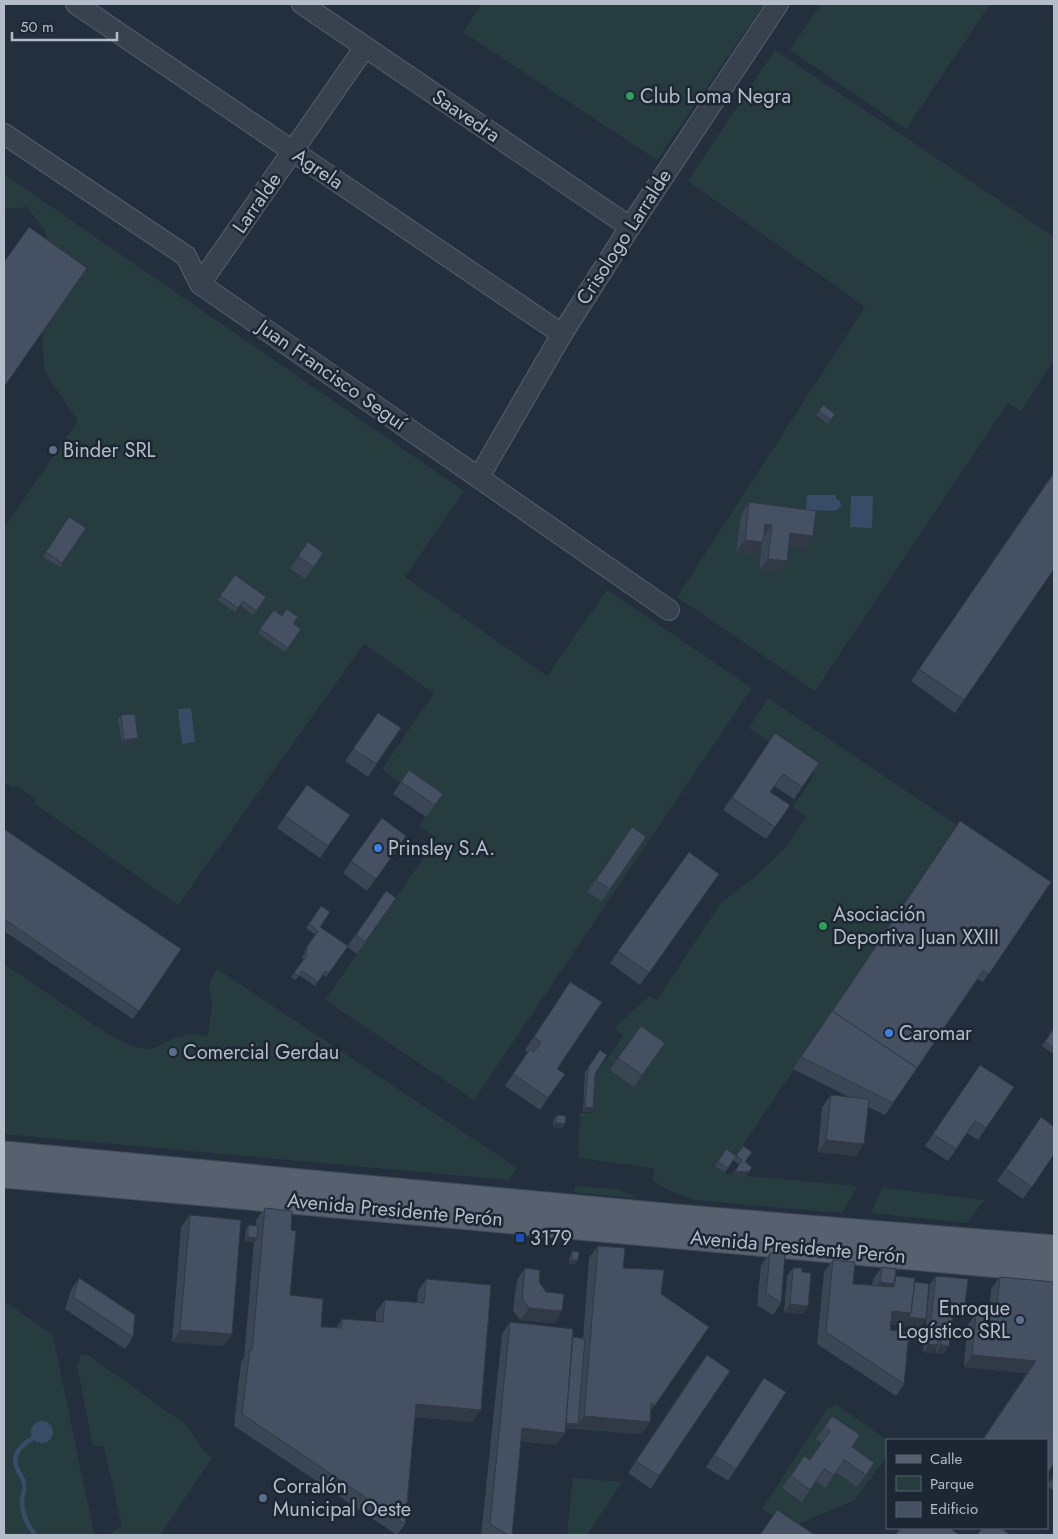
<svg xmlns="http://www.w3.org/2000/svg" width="1058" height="1539" font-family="Jost,sans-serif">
<rect width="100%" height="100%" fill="#242f3e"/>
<g fill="#263c3f">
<path d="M482,4H764L657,160L463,32Z"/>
<path d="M821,4H990L906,129L790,50Z"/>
<path d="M775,50L1054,237V360L1021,411L1008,403L815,691L677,597L865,307L688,181Z"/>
<path d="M4,174L464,491L405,577L547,676L607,590L752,688L474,1100L325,1000L437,838L419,826L426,817L400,783L382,769L434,693L364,644L178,905L34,803L36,799L16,785L14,789L4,782V528L78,421L44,371L41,304L46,232L27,207L4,209Z"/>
<path d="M768,698L957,825L724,1174L858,1186L842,1213L694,1200L670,1191L653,1181L654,1168L578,1158L580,1113H591L594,1077L623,1036L614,1029L620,1022L650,996L657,1000L720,904L756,876L783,850L807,817L793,807L815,773L749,728Z"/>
<path d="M4,964L109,1035L132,1046L151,1050L174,1038L193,1034L208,1037L212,1006L209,984L217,969L517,1168L509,1180L4,1134Z"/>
<path d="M577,1186L616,1189L633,1195V1198L579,1193L575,1192L574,1189Z"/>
<path d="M882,1188L896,1189L984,1200L967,1223L871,1213Z"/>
<path d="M4,1301L53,1335L94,1535H4Z"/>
<path d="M81,1355H88L186,1425L203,1450L212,1458L160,1535H112L111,1533L122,1527L104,1447L93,1445L77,1366Z"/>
<path d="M836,1404L887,1440V1456L855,1500L791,1527L762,1509L827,1409Z"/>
<path d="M573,1478L622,1482L587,1535H567Z"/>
</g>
<g fill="#394c67">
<path d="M807,495H836V499L840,501L841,506L836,511L806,510Z"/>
<path d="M851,496H873L872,528L850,527Z"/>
<path d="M191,708L195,742L182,744L178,709Z"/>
<circle cx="42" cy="1432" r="11"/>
</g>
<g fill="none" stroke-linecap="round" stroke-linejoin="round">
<path stroke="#394c67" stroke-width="4.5" d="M33,1438C23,1444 12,1453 16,1466C18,1472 23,1477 24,1484C25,1489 23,1494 22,1499C22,1514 27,1524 35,1535"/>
<g stroke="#565f6c" stroke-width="22">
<g id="minor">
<path d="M76,4L562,334"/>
<path d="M302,4L630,227"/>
<path d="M4,134L186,256L200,284L669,610"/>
<path d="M200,284L365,47"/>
<path d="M479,477L562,334L630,227L778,4"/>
</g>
</g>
<g stroke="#414a57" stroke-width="27">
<g id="major">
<path d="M4,1154L686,1218L1054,1248"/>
<path d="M4,1175L1054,1270"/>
</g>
</g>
<use href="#minor" stroke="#38414e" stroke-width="20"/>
<use href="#major" stroke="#56606e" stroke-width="25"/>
</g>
<g fill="#3b4654">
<path d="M823,405L835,414L828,424L816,415Z"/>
<path d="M1054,472V569L955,713L911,681Z"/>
<path d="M749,502L805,548L789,546L778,573L759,571L762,542L754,554L736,552L741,515Z"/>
<path d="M69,517L86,528L60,567L43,557Z"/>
<path d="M308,542L323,553L305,579L290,568Z"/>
<path d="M235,575L266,597L253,615L240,605L235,612L218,600Z"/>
<path d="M274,610L301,629L285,652L258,633Z"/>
<path d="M378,713L401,728L368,777L345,761Z"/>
<path d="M121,715L135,742L122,744L118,720Z"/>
<path d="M775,733L819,763L794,799L774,786L770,792L790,805L766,839L723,810Z"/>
<path d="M409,770L443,794L426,817L393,794Z"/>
<path d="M307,785L350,815L320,858L277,828Z"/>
<path d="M382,818L406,836L367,891L343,873Z"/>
<path d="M960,821L1051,882L983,982L978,979L885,1115L868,1107L856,1156L818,1152L822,1107L831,1095L849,1097L793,1069Z"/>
<path d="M632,827L646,837L602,901L587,892Z"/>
<path d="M4,829L181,949L133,1019L4,931Z"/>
<path d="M689,852L719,874L640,985L610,963Z"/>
<path d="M386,891L396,898L357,954L347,947Z"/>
<path d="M321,906L320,927L348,946L326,977L323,975L315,986L299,975L296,980L291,977L304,959L302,957L305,953L304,952L316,935L306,928Z"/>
<path d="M570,982L557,1069L548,1098L540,1110L505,1086L528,1052L525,1050Z"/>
<path d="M641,1026L665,1043L634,1087L610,1070Z"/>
<path d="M1054,1028V1054L1042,1046Z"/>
<path d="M600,1050L595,1074L593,1108L590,1112H583L585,1072Z"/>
<path d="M972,1077L986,1128L978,1140L967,1133L948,1161L925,1146Z"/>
<path d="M557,1115L562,1128L553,1127L554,1119Z"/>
<path d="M1041,1117L1054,1154L1023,1199L997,1181Z"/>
<path d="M726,1149L745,1162L746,1176L732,1175L740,1165L733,1160L725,1173L715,1166Z"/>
<path d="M265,1208L291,1230L290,1295L321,1327L336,1328L342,1319L376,1322V1312L385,1300L417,1303L418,1291L426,1279L472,1422L415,1417L405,1524L397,1535L234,1426L241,1362L244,1358L254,1242L245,1241L246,1229L248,1225L256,1226V1220Z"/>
<path d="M190,1215L232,1334L223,1346L172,1342L181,1227Z"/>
<path d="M598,1246L623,1268L709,1327L651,1410L641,1434L565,1428L556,1445L521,1441L512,1535H481L502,1334L510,1322L573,1337L583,1339L589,1258Z"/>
<path d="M572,1251L578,1260L575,1264H569L570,1256Z"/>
<path d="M770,1253L781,1303L773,1315L757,1305L761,1265Z"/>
<path d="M833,1260L853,1284L872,1285L873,1279L882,1267L895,1277L896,1276L915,1282L926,1319L920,1328L890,1324V1330L904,1384L896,1396L817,1344L824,1272Z"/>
<path d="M525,1268L539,1282L546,1292L562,1311L554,1323L520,1320L513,1311L517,1280Z"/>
<path d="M793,1268L802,1272L803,1314L784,1312L787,1276Z"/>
<path d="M936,1276L965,1305L960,1314L953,1313L949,1346L943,1354L935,1353L936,1348L932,1353L923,1352L930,1284Z"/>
<path d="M1000,1277L1054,1282V1463L1047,1474V1440H982L1027,1373L964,1367L967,1326L976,1314L989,1316L991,1289Z"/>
<path d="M79,1278L133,1337L125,1349L65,1309L71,1290Z"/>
<path d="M698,1367L659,1476L651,1489L628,1473Z"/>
<path d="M764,1378L736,1469L728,1481L706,1467Z"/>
<path d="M832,1416L852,1447L874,1463L857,1487L836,1472L825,1488L816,1481L802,1502L782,1488L804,1456L810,1460L822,1443L816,1439Z"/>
<path d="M1054,1476V1491L1047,1486Z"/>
</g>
<g fill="#303945">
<path d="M765,524L772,525L763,537Z"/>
<path d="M790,533L813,536L805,548L782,545Z"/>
<path d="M745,540L763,542L754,554L736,552Z"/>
<path d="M768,559L787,561L778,573L759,571Z"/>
<path d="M138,738L135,742L122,744L124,740Z"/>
<path d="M585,1107L593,1108L590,1112H583Z"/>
<path d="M556,1123L565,1124L562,1128L553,1127Z"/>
<path d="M826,1140L864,1144L856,1156L818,1152Z"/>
<path d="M735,1171L749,1172L746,1176L732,1175Z"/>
<path d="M248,1237L257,1238L255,1242L245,1241Z"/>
<path d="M572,1260H578L575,1264H569Z"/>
<path d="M880,1282L894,1284L885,1296L871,1294Z"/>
<path d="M790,1304L808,1306L803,1314L784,1312Z"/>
<path d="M954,1304L965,1305L960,1314L948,1312Z"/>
<path d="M529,1308L562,1311L554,1323L520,1320Z"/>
<path d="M892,1311L911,1313L926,1319L920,1328L883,1323Z"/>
<path d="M180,1330L232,1334L223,1346L172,1342Z"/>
<path d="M928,1344L938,1345L932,1353L923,1352Z"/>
<path d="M941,1345L949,1346L943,1354L935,1353Z"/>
<path d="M972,1355L1036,1361L1027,1373L964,1367Z"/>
<path d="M416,1404L481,1410L472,1422L408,1416Z"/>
<path d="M584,1416L650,1422L641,1434L575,1428Z"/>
<path d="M561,1423L578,1424L575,1428L558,1427Z"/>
<path d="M522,1428L565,1433L556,1445L514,1440Z"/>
</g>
<g fill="#455162" stroke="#303945">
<path d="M29,227L87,268L4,387V262Z"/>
<path d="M823,405L835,414L831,420L819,411Z"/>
<path d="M1054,473V569L964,700L919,669Z"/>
<path d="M749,502L816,511L813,536L790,533L787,561L768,559L772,525L765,524L763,542L745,540Z"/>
<path d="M69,517L86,528L62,563L46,552Z"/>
<path d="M308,542L323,553L314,567L298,556Z"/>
<path d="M235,575L266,597L256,611L243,601L238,608L220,596Z"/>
<path d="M287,609L298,617L293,623L301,629L288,648L260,629L274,610L282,616Z"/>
<path d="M378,713L401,728L376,764L353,749Z"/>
<path d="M135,714L138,738L124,740L121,715Z"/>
<path d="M775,733L819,763L802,787L783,774L770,792L790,805L775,827L732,798Z"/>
<path d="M409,770L443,794L435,805L401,782Z"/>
<path d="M307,785L350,815L328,846L285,816Z"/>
<path d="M382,818L406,836L376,879L351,861Z"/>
<path d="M960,821L1051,882L989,974L983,970L917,1068L832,1011L830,1015Z"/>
<path d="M632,827L646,837L610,889L596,880Z"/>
<path d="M4,829L181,949L139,1011L4,919Z"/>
<path d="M689,852L719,874L649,973L618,951Z"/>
<path d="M386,891L396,898L365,942L356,935Z"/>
<path d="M321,906L330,912L320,927L348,946L329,973L325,971L318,982L302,971L299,976L294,973L307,955L305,953L308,949L306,948L318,931L309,924Z"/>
<path d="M570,982L602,1002L557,1069L565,1074L548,1098L513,1074L530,1049L534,1052L541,1042L534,1037Z"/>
<path d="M832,1011L917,1068L893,1103L801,1057Z"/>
<path d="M641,1026L665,1043L642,1075L618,1058Z"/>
<path d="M1054,1028V1048L1045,1042Z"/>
<path d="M600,1050L607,1055L595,1074L593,1108L585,1107L588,1068Z"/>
<path d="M980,1065L1014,1087L986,1128L975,1121L956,1149L933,1134Z"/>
<path d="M831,1095L869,1099L864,1144L826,1140Z"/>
<path d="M557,1115L566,1116L565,1124L556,1123Z"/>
<path d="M1041,1117L1054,1127V1154L1032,1187L1006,1169Z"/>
<path d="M743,1146L752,1152L745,1162L752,1167L749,1172L735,1171L742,1160L736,1156L728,1168L718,1162L726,1149L736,1156Z"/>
<path d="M265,1208L292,1211L291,1230L296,1231L290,1295L323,1299L321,1327L341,1328L342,1319L383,1322L385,1300L424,1303L426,1279L491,1285L481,1410L416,1404L405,1524L242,1414L250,1350H252Z"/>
<path d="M190,1215L241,1220L232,1334L180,1330Z"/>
<path d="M248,1225L258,1226L257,1238L248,1237Z"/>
<path d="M598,1246L625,1248L623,1268L664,1270L661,1294L709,1327L655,1405L651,1403L650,1422L584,1416Z"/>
<path d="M572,1251L579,1252L578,1260H572Z"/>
<path d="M770,1253L785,1254L781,1303L766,1293Z"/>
<path d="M833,1260L855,1262L853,1284L894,1287L896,1276L915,1278L911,1313L892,1311L890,1330L909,1332L904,1384L826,1332Z"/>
<path d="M882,1267L896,1269L894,1284L880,1282Z"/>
<path d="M525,1268L540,1270L539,1282L546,1292L564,1294L562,1311L529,1308L522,1299Z"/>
<path d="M793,1268H802V1272L811,1273L808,1306L790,1304Z"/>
<path d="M936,1276L968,1279L965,1305L954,1304L949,1346L941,1345L942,1330H939L938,1345L928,1344Z"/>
<path d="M1000,1277L1054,1282V1463L1047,1474V1440H988L984,1438L1036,1361L972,1355L976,1314L996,1316Z"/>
<path d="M79,1278L135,1315L133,1337L73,1297Z"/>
<path d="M915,1282L929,1284L926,1319L909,1317L911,1313Z"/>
<path d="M510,1322L573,1329L565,1433L522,1428L512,1535H508L490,1524Z"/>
<path d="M573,1337L585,1339L578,1424L566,1423Z"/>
<path d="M707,1355L730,1371L659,1476L636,1461Z"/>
<path d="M764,1378L786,1392L736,1469L714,1455Z"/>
<path d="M832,1416L860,1435L852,1447L874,1463L866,1475L844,1460L834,1475L824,1469L810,1490L791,1476L804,1456L810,1460L830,1431L825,1427Z"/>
<path d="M777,1510L815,1535H760Z"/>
<path d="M901,1528H949L960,1535H895Z"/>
<path d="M982,1528H1000L1011,1535H977Z"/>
</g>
<g fill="#2e9e5b" stroke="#1d2633" stroke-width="2">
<circle cx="630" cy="96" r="5"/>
<circle cx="823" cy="926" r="5"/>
</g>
<g fill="#5c6f8a" stroke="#1d2633" stroke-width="2">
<circle cx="53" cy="450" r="5"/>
<circle cx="173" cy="1052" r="5"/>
<circle cx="1020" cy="1320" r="5"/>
<circle cx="263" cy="1498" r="5"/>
</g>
<g fill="#3f7fe0" stroke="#1d2633" stroke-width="2">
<circle cx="378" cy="848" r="5"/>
<circle cx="889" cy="1033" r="5"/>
</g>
<rect fill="#1a4fb4" stroke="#1d2633" stroke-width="2" x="515" y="1233" width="10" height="10" rx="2.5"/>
<g text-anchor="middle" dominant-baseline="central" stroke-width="5" stroke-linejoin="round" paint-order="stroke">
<g font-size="20" fill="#b4bcc9" stroke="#1d2633" text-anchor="start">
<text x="640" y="96">Club Loma Negra</text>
<text x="63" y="450">Binder SRL</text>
<text x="388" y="848">Prinsley S.A.</text>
<text x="833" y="914">Asociación<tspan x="833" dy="23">Deportiva Juan XXIII</tspan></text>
<text x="899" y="1033">Caromar</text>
<text x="183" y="1052">Comercial Gerdau</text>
<text x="530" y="1238">3179</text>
<text x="1010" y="1308" text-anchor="end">Enroque<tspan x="1010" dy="23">Logístico SRL</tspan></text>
<text x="273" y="1486">Corralón<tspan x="273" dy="23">Municipal Oeste</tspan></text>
</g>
<g font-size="20" fill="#b4bcc9" stroke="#1d2633">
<text transform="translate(466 116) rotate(34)">Saavedra</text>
<text transform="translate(318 169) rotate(34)">Agrela</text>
<text transform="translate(257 203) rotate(-55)">Larralde</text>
<text transform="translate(624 237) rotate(-57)">Crisologo Larralde</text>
<text transform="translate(332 375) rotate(35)">Juan Francisco Seguí</text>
<text transform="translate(395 1210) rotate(5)">Avenida Presidente Perón</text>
<text transform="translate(798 1247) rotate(5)">Avenida Presidente Perón</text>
</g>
</g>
<rect width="1058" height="1539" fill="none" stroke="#b4bcc9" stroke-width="10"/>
<rect x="886" y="1439" width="162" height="90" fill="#1d2633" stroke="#59626f"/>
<rect x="896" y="1455" width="25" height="8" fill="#56606e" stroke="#59626f"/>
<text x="930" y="1464" font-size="15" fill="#b4bcc9">Calle</text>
<rect x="896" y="1476" width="25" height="15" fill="#263c3f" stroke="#59626f"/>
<text x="930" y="1489" font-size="15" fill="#b4bcc9">Parque</text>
<rect x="896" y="1502" width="25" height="15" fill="#455162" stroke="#59626f"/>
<text x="930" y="1514" font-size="15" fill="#b4bcc9">Edificio</text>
<path d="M12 32v8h105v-8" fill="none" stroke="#b4bcc9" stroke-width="2.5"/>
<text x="20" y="32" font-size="15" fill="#b4bcc9" stroke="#1d2633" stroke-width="4" paint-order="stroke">50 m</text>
</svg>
